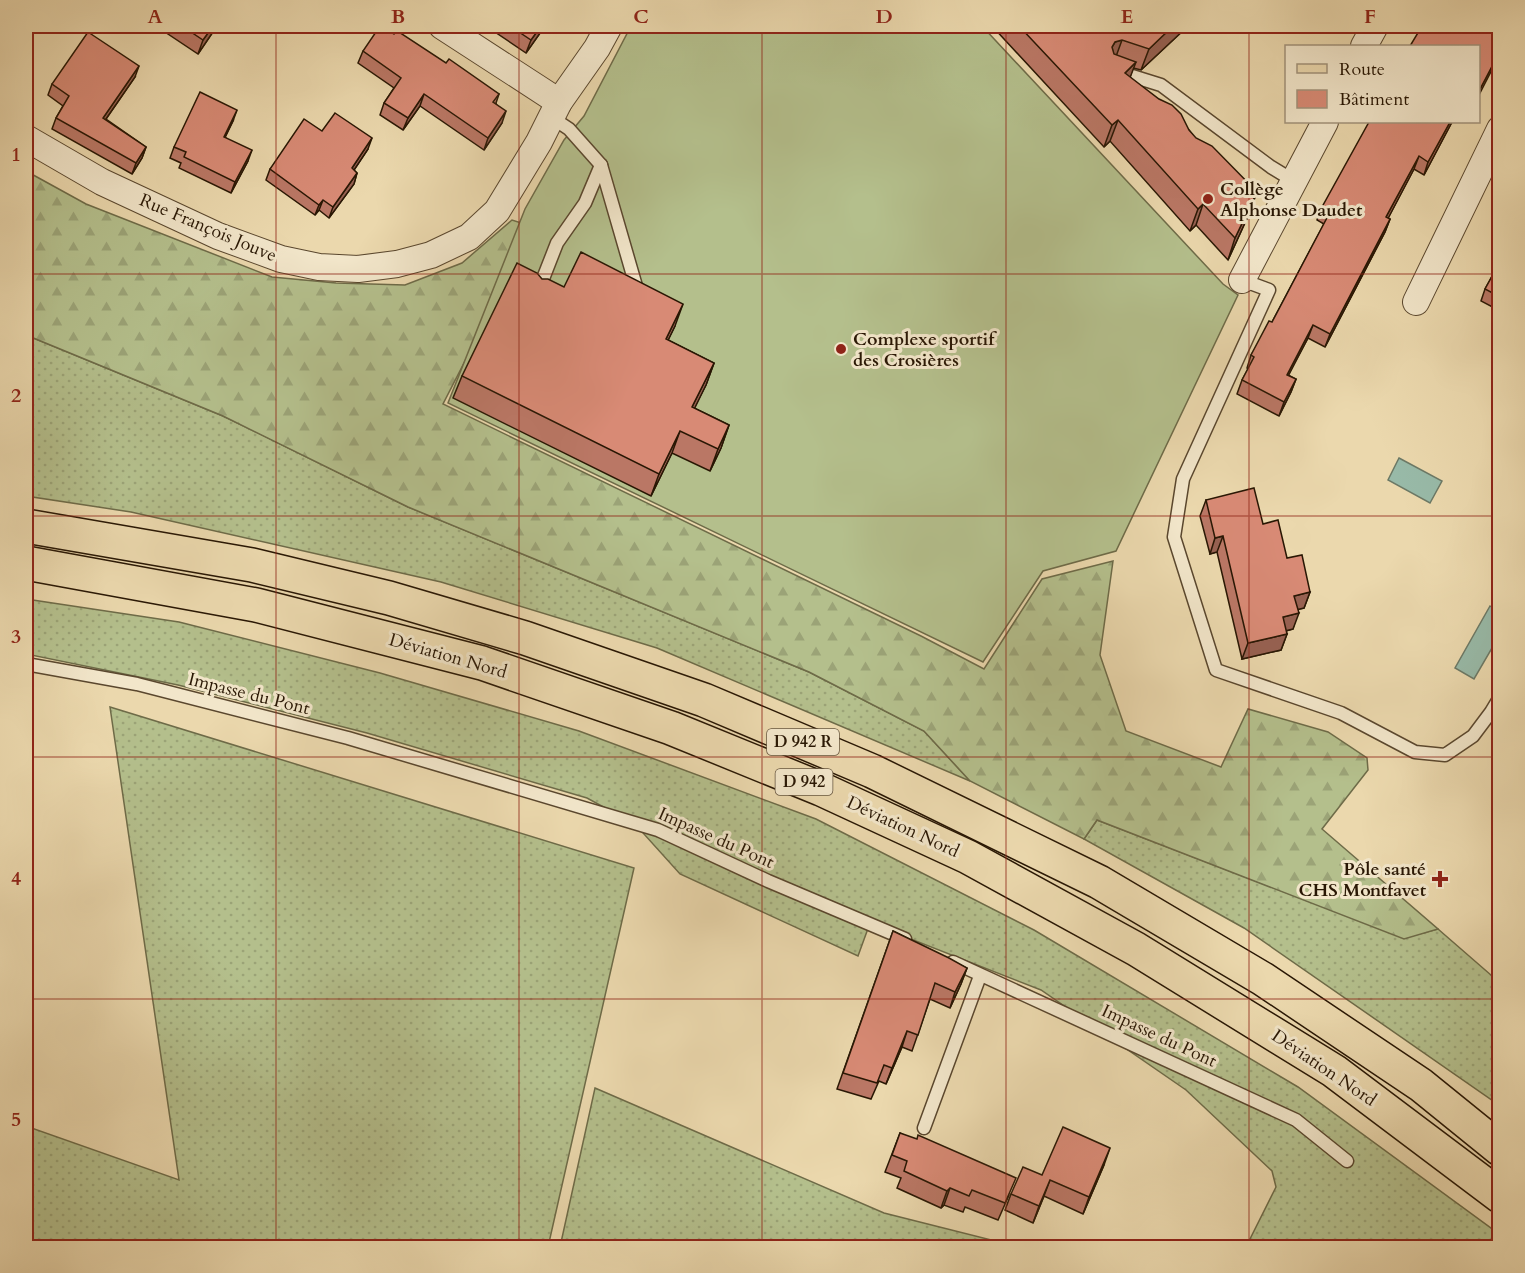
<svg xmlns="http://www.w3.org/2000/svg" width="1525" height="1273" font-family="Cardo,serif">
<defs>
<pattern id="grass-dots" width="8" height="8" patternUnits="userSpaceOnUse" patternTransform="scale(1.5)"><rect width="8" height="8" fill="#b4bf8c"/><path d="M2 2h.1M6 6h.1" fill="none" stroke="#9ba377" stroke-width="1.8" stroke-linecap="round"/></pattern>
<pattern id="forest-firs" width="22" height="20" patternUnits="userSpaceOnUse" patternTransform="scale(1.5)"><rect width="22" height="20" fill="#b4bf8c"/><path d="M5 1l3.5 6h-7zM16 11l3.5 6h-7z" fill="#9ba377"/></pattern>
</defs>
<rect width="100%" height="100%" fill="#ebd8ad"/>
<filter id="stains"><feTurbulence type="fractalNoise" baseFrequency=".00333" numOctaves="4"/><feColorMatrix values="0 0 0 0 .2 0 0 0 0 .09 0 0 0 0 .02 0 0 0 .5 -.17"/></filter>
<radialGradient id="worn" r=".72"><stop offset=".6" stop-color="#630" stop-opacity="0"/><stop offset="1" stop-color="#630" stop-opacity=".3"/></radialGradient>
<g fill="url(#grass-dots)" stroke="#6e6b48" stroke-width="1.5">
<path d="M26,335L223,416L408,507L809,672L924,731L970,781L657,648L441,582L131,512L26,496Z"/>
<path d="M26,599L179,622L380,673L579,731L816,819L1034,930L1298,1087L1499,1234V1247H1246L1276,1187L1272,1171L1186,1090L1041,990L870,923L858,956L680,874L635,824L587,798L367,733L178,685L26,654Z"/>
<path d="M110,707L634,868L548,1247H26V1126L179,1180Z"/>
<path d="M1097,820L1404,938L1438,929L1499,982V1105L1244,928L1084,839Z"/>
<path d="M595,1088L884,1213L1019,1247H560Z"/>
</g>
<path fill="url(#forest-firs)" stroke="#6e6b48" stroke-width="1.5" d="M26,171L86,204L272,277L336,283L405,285L462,263L512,220L534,227L443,404L921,636L984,669L1042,579L1113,561L1100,655L1126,731L1221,767L1248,709L1328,732L1367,758L1368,770L1322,829L1438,929L1404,939L1097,820L1084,839L970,781L924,731L809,672L408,507L223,416L26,335Z"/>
<path fill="#b4bf8c" stroke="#6e6b48" stroke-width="1.5" d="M631,26H982L1223,284L1238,295L1116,551L1043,571L983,662L448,403L525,209L564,140L584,116Z"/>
<g fill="#98baa8" stroke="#6c7966" stroke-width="1.5">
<path d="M1399,458L1442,481L1430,503L1388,480Z"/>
<path d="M1490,606L1499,612V636L1474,679L1455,668Z"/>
</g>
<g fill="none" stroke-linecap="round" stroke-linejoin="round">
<g stroke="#5a472e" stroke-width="15">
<g id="lane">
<path d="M1116,71L1161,85L1271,167L1294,181"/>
<path d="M551,117L569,129L601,165L638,293"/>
<path d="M1242,280L1269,290L1183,479L1174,537L1216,670L1341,713L1415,752L1445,755L1473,736L1491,712L1500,697"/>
<path d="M537,294L557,243L585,203L601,165"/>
<path d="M26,664L137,684L348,738L658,830L768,881L905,939"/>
<path d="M953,962L1296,1120L1347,1161"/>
<path d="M924,1128L980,976"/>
</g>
</g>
<g stroke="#5a472e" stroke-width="28">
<g id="street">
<path d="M442,26L559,102"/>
<path d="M1364,46L1375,26"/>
<path d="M26,138L102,182L218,236L281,259L319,267L358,269L397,264L431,255L469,237L497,211L539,142L559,102L597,48L609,26"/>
<path d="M1242,280L1325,122"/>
<path d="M1416,302L1500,129"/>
</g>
</g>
<g stroke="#291704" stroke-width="36">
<g id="primary">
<path d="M26,526L252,565L389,598L525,638L704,700L872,771L1099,882L1263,979L1421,1085L1500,1149"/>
<path d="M26,563L256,605L482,663L671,728L821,789L968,857L1136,949L1334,1071L1500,1196"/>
</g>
</g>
<use href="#lane" stroke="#f2e6ca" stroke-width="12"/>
<use href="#street" stroke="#f2e6ca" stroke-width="26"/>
<use href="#primary" stroke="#ebd8ad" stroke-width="33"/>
</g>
<g fill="#ba7765" stroke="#291704" stroke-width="1.5">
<path d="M156,26H217L198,54Z"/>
<path d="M245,26H262L257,33Z"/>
<path d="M486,26H545L526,53Z"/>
<path d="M992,26H1188L1141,70L1133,68L1130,77L1189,130L1249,214L1228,260L1196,225L1190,231L1110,141L1104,147Z"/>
<path d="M394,34L499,94L496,103L502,123L484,150L420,106L403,130L380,115L384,103L394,88L358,63L363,51Z"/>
<path d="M135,77L106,119L146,147L142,158L132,174L52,129L56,118L63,106L48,95L52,84Z"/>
<path d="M233,121L225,137L248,161L231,193L179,168L181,163L170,158L174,147Z"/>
<path d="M1452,122L1424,175L1414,169L1388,218L1390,219L1385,232L1325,347L1308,338L1288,375L1296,379L1291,392L1279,416L1237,394L1242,380L1248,369L1247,368L1251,355L1272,322L1324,224L1317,220L1322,207Z"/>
<path d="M322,131L368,149L354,170L357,173L354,184L329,218L319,210L315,215L266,180L270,169Z"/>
<path d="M1500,232V250L1493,247Z"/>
<path d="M1500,262V311L1481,301L1485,289Z"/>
<path d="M564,287L675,326L668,340L714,363L706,385L694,408L729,425L721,448L710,471L672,453L651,496L453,398L462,376Z"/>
<path d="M1206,500L1263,524L1310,592L1304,608L1298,609L1293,629L1286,631L1287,634L1281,650L1242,659L1217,552L1210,554L1200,516Z"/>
<path d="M893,931L967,968L961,984L950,1008L930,999L912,1051L902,1047L886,1084L879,1081L871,1099L837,1089Z"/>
<path d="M900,1133L1009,1195L998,1220L965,1207L963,1212L944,1205L941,1208L897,1188L901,1178L885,1172Z"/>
<path d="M1104,1165L1083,1214L1044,1196L1033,1223L1005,1210L1011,1194L1042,1175Z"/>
</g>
<g fill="#976152" stroke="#291704" stroke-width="1.5">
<path d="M213,26H217L198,54L203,40Z"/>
<path d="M541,26H545L526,53L531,40Z"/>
<path d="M1173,26H1188L1141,70L1149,49Z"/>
<path d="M1122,40L1114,62L1112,47L1115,42Z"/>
<path d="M1500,51V54L1479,95V91Z"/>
<path d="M1136,62L1128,83L1125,73Z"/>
<path d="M139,66L135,77L99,129L103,118Z"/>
<path d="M424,94L420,106L403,130L408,118Z"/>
<path d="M237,110L233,121L220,148L224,137Z"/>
<path d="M506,111L502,123L484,150L488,138Z"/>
<path d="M1118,120L1110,141L1104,147L1112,125Z"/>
<path d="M1450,122H1452L1424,175L1428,162Z"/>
<path d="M372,138L368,149L348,179L352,168Z"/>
<path d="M146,147L142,158L132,174L136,163Z"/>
<path d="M252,150L248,161L231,193L235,182Z"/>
<path d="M1419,156L1414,169L1382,230L1386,217Z"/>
<path d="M357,173L354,184L329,218L333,207Z"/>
<path d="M1257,192L1249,214L1228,260L1235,238Z"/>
<path d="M323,200L319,210L315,215L319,205Z"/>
<path d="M1203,204L1196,225L1190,231L1198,209Z"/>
<path d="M1390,219L1385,232L1325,347L1330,334Z"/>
<path d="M683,304L675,326L658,361L666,339Z"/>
<path d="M1313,325L1308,338L1282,388L1287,375Z"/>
<path d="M714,363L706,385L684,430L692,407Z"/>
<path d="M1296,379L1291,392L1279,416L1284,402Z"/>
<path d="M729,425L721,448L710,471L718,449Z"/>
<path d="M680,431L672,453L651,496L659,474Z"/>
<path d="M1223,536L1217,552L1210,554L1215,538Z"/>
<path d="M1310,592L1304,608L1288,612L1294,596Z"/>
<path d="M1299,613L1293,629L1277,633L1283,617Z"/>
<path d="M1287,634L1281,650L1242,659L1248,643Z"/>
<path d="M967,968L961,984L950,1008L955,992Z"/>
<path d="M907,1031L902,1047L886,1084L892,1068Z"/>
<path d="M1110,1148L1104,1165L1083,1214L1089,1197Z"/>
<path d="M1050,1180L1044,1196L1033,1223L1039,1206Z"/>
<path d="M950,1188L944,1205L941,1208L947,1191Z"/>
</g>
<g fill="#d88a75" stroke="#291704" stroke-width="1.5">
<path d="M182,26H213L203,40Z"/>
<path d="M380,26L394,34L396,30L446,63L449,59L499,94L493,102L506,111L488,138L424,94L408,118L384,103L401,78L363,51Z"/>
<path d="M510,26H541L531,40Z"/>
<path d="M1019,26H1173L1149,49L1122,40L1115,42L1112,47L1114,54L1136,62L1125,73L1159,99L1172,105L1181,114L1189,130L1196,138L1212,146L1257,192L1235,238L1203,204L1198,209L1118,120L1112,125Z"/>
<path d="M1422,26H1450L1456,29L1458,26H1500V30L1495,38L1500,41V51L1479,91V46H1410Z"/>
<path d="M88,32L139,66L103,118L146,147L136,163L56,118L69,96L52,84Z"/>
<path d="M200,92L237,110L224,137L252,150L235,182L184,157L186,152L174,147Z"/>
<path d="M335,113L372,138L352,168L357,173L333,207L323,200L319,205L270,169L304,119L322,131Z"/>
<path d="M1369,122H1450L1428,162L1419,156L1386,217L1390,219L1330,334L1313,325L1287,375L1296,379L1284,402L1242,380L1254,357L1251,355L1269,321L1272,322L1330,212L1322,207Z"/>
<path d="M581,252L683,304L666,339L714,363L692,407L729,425L718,449L680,431L659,474L462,376L517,263L537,273L542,279H548L564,287Z"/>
<path d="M1500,262V297L1485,289Z"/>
<path d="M1254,488L1263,524L1278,520L1287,558L1302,555L1310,592L1294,596L1299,613L1283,617L1287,634L1248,643L1223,536L1215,538L1206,500Z"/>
<path d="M893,931L949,958L967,968L955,992L935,983L918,1035L907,1031L892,1068L884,1065L877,1083L843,1073Z"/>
<path d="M1063,1127L1110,1148L1089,1197L1050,1180L1039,1206L1011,1194L1023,1167L1042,1175Z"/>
<path d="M900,1133L917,1139L918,1135L1016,1178L1005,1203L972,1190L969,1196L950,1188L947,1191L904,1171L907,1161L892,1155Z"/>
</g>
<path fill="none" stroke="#8f2418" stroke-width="1.5" stroke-opacity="0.55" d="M276,26V1248M519,26V1248M762,26V1248M1006,26V1248M1249,26V1248M26,274H1500M26,516H1500M26,757H1500M26,999H1500"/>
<g fill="#8f2418" stroke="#f2e6ca" stroke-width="2">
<circle cx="1208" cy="199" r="6"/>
<circle cx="841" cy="349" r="6"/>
<path d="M1437 870h6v6h6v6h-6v6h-6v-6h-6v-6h6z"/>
</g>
<g text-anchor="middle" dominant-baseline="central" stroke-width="6" stroke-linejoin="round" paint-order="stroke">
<g fill="#f2e6ca" stroke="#65553f" stroke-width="1.5">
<rect x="767" y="729" width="72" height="26" rx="4.5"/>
<rect x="775.5" y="769" width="57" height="26" rx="4.5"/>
</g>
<g font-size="16" font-weight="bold" fill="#291704">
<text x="803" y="742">D 942 R</text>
<text x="804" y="782">D 942</text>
</g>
<g font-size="18" font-weight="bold" fill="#291704" stroke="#f2e6ca" text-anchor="start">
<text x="1220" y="189">Collège<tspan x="1220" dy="21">Alphonse Daudet</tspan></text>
<text x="853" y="339">Complexe sportif<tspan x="853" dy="21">des Crosières</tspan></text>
<text x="1426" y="869" text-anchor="end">Pôle santé<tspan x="1426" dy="21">CHS Montfavet</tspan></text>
</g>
<g font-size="18" fill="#291704" stroke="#f2e6ca">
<text transform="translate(208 228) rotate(23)">Rue François Jouve</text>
<text transform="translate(448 656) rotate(16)">Déviation Nord</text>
<text transform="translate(249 694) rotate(14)">Impasse du Pont</text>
<text transform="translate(903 827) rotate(25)">Déviation Nord</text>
<text transform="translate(716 838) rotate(24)">Impasse du Pont</text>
<text transform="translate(1159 1036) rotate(25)">Impasse du Pont</text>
<text transform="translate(1324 1068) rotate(34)">Déviation Nord</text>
</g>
</g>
<rect width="1525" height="1273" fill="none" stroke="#ebd8ad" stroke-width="66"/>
<rect x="1285" y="45" width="195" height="78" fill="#f2e6ca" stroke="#a2937b" stroke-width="1.5"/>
<rect x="1297" y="64" width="30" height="9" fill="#ebd8ad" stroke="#a2937b" stroke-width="1.5"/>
<text x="1339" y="75" font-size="18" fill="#291704">Route</text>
<rect x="1297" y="90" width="30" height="18" fill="#d88a75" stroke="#a2937b" stroke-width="1.5"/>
<text x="1339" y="105" font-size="18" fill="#291704">Bâtiment</text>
<rect x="33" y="33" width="1459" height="1207" fill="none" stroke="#8f2418" stroke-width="2"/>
<g font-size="20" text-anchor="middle" font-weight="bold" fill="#8f2418">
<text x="155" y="23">A</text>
<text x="398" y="23">B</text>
<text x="641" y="23">C</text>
<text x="884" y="23">D</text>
<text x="1127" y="23">E</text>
<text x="1370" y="23">F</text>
<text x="16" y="161">1</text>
<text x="16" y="402">2</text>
<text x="16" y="643">3</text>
<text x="16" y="885">4</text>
<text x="16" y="1126">5</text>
</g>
<rect width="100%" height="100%" filter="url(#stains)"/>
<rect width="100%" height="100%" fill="url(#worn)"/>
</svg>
